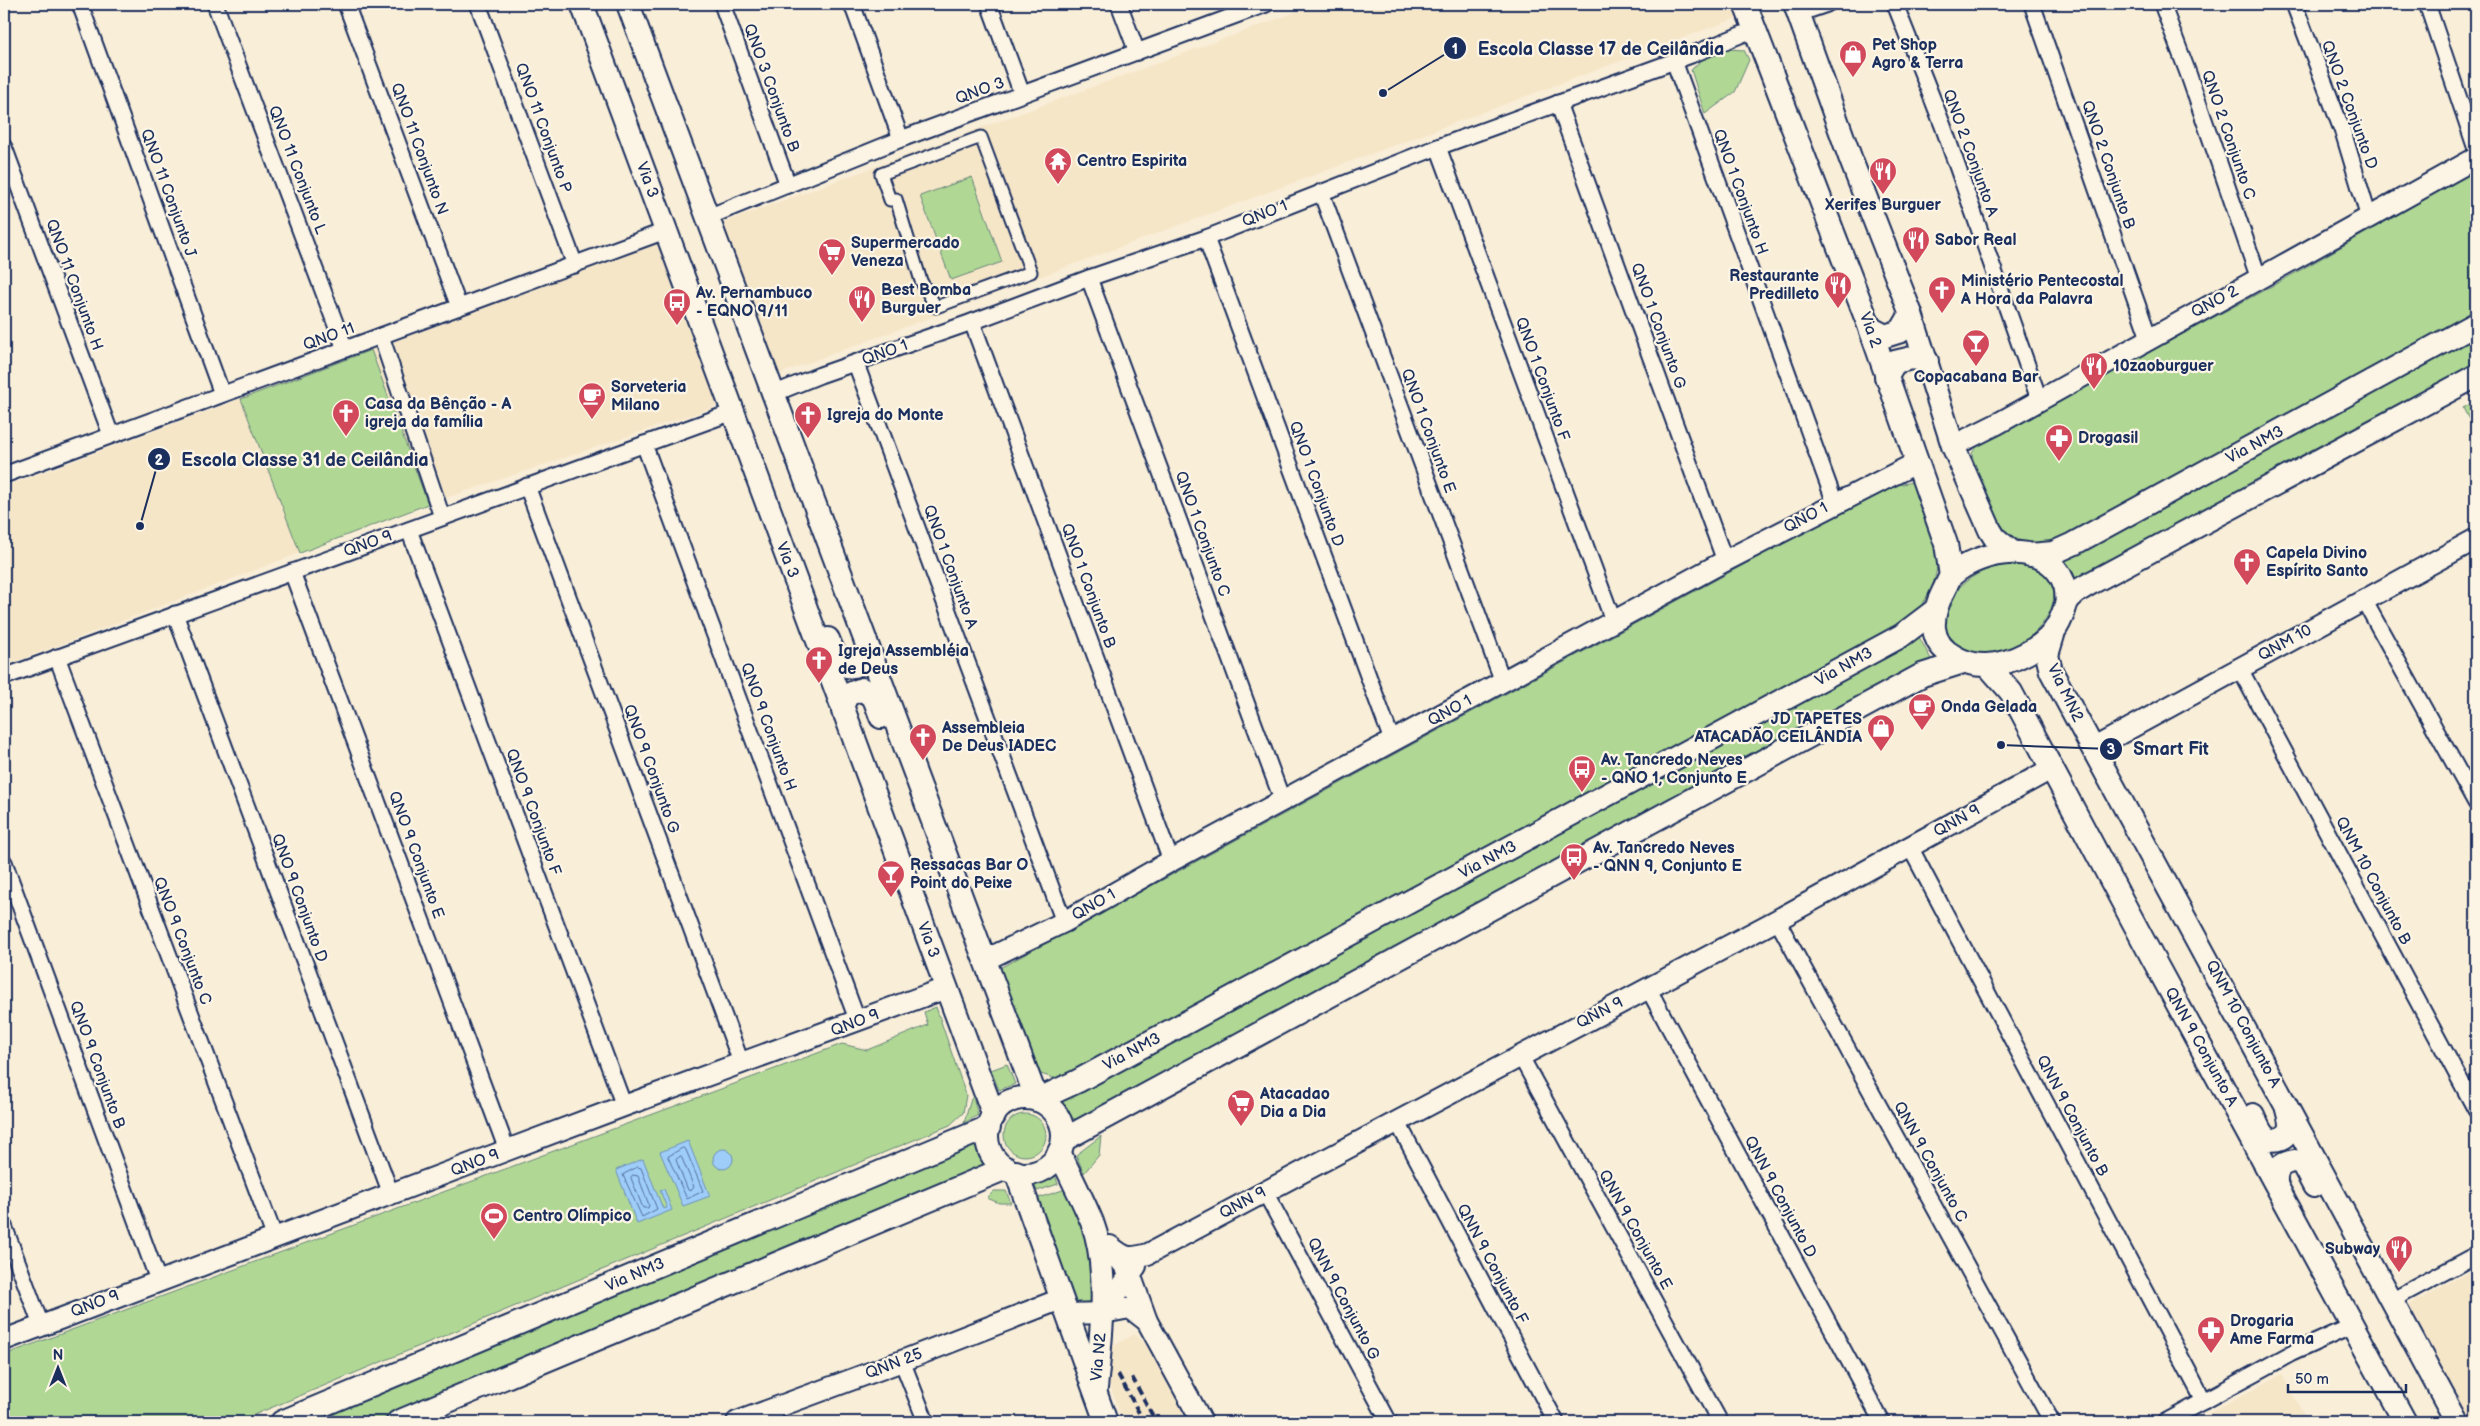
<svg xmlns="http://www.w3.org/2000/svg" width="2480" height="1426" font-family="'Balsamiq Sans',sans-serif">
<rect width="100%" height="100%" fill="#f9eed8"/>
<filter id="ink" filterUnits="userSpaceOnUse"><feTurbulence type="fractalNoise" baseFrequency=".02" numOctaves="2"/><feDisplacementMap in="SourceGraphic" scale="10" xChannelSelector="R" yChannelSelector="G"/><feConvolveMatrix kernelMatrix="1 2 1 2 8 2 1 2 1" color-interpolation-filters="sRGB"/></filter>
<g filter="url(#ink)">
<g fill="#f6e6c8">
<path d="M1318,4H1737L1742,16L776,375L722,223Z"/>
<path d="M659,243L718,401L714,407L428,504L4,666V487Z"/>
<path d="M2476,1268V1422H2471L2409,1305Z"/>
<path d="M1135,1334L1146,1345L1188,1422H1123L1109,1383L1108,1349Z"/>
<path d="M2282,1374L2308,1422H2192Z"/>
</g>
<g fill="#b0d894" stroke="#668479">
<path d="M1728,49L1744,50L1749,60L1735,92L1705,114L1691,70L1705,57Z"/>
<path d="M2476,170V315L2054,543C1996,553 1989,501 1973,459L1972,453L1979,444L2283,280Z"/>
<path d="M972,177L1002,262L951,280L920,196Z"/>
<path d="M2476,336V364L2076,583L2064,558Z"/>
<path d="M371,350L428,504L300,553L241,399Z"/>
<path d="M2476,401V433L2463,408Z"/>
<path d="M1918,481C1934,535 1956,574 1908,620L1140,1038L1056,1079L1038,1073L998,969L1887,487Z"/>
<path d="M2021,564C2096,581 2025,665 1977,655C1969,653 1960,648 1952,645C1949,640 1944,633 1944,628C1940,600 1966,576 1990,569C2000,565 2011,565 2021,564Z"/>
<path d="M1919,637L1932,661L1078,1120L1070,1117L1059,1101L1622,795Z"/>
<path d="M936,1007L966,1095L963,1113L950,1125L237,1422H4V1355L842,1044L867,1050L928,1025L924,1012Z"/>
<path d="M1007,1064L1015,1084L999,1090L991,1070Z"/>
<path d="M973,1097L978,1115L964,1123L971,1099Z"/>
<circle cx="1025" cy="1135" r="21"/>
<path d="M1101,1136L1099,1155L1084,1173L1076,1155Z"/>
<path d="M980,1139L990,1165L376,1422H300Z"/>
<path d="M1054,1172L1058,1184L1037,1191L1032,1179Z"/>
<path d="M1066,1189L1085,1225L1095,1282L1094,1305L1074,1303L1035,1199Z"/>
<path d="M994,1191H1006L1011,1203H999L987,1198Z"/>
</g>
<g fill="#9fcdfa" stroke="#6a8ebc">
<path d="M688,1141L710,1196L683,1206L660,1152Z"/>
<circle cx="723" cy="1159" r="10"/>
<path d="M643,1159L663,1209L667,1208L660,1190L664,1189L672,1210L637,1224L616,1170Z"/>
</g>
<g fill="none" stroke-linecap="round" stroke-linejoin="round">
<g stroke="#506e9c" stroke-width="1">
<path d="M683,1148L686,1150L703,1191L687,1199L668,1157Z"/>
<path d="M681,1156L694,1187L691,1191L688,1190L676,1160Z"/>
<path d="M638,1167L641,1168L657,1209L642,1217L623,1175Z"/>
<path d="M633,1175L638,1176L649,1205L648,1208H643L631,1178Z"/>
</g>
<g stroke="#1b2f5e" stroke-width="15">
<path id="pedestrian" d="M981,137L1031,272L936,307L921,281L896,199L890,200L881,174Z"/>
</g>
<g stroke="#1b2f5e" stroke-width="19">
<g id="minor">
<path d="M80,4L222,394"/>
<path d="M215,4L345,349"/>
<path d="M346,4L459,307"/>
<path d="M478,4L575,265"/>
<path d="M722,4L788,185"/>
<path d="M852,4L901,139"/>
<path d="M989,4L1022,94"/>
<path d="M1119,4L1137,52"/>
<path d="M1895,4L1943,126L2039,399"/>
<path d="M2032,4L2149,338"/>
<path d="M2162,4L2188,73L2259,279"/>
<path d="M2294,4L2344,135L2369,218"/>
<path d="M2427,4L2476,149"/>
<path d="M1798,14L1827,4"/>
<path d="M1674,61L1835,503"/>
<path d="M1558,103L1725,561"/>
<path d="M4,147L111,435"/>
<path d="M1438,147L1614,623"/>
<path d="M1321,192L1503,682"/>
<path d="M708,217L901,139L1266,4"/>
<path d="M1206,238L1393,743"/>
<path d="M1089,278L1283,802"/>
<path d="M972,322L1171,861"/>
<path d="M381,336L442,517"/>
<path d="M856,364L1064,922"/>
<path d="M773,394L820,375L972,322L1089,278L1206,238L1438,147L1691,55L1755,29"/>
<path d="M644,444L858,1022"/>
<path d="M4,475L665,231"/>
<path d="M527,486L742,1065"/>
<path d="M409,530L624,1106"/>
<path d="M292,572L507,1150"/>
<path d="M2364,600L2476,803"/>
<path d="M175,614L391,1194"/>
<path d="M57,657L275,1238"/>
<path d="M2240,669L2476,1110"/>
<path d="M4,677L733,412"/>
<path d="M1910,847L2204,1401"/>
<path d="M4,862L158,1280"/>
<path d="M1777,920L2052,1422"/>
<path d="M1648,988L1882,1422"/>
<path d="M1520,1055L1720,1422"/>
<path d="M1397,1121L1556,1422"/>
<path d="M1265,1192L1389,1422"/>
<path d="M4,1226L41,1325"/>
<path d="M2392,1300L2476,1255"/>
<path d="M902,1361L926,1422"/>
<path d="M771,1410L776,1422"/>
<path d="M2165,1422L2292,1353L2352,1326"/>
</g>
</g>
<g stroke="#1b2f5e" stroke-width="24">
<g id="tertiary">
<path d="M1953,446L1997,424L2476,158"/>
<path d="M2094,748L2476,539"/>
<path d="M985,960L1064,922L1171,861L1725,561L1916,463"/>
<path d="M1110,1246C1126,1259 1129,1259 1148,1254L1777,920L2051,769"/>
<path d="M1113,1250L1130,1274L1147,1321L1202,1422"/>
<path d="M1103,1313L1136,1266"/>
<path d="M1067,1314L1103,1313L1130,1308L1147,1321"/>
<path d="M4,1340L624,1106L946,988"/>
<path d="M737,1422L902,1361L1061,1299"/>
</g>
</g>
<g stroke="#1b2f5e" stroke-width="26">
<g id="secondary">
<path d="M582,4L994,1116"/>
<path d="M628,4L1037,1100L1078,1081L1901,636L1934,611"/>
<path d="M1745,4L1870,328L1946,544L1951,576"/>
<path d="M1795,4L1851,160L1911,314L1953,446L1990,530L1995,538L2012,552"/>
<path d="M1870,328L1885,336L1901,331L1911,314"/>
<path d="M1886,377L1895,362L1912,358L1927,361"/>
<path d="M2030,555L2053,553L2073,544L2476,324"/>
<path d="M2067,602C2066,596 2067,589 2064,583C2047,539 1981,549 1952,575C1948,579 1946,587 1943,592C1931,616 1927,642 1955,657C1978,670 2003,666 2027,653C2044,644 2055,634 2062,616C2064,612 2065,606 2067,602C2072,593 2083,588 2091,583L2476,376"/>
<path d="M2053,635L2047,655L2051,671L2457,1422"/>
<path d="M828,639C834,655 844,678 863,660L867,646"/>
<path d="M1989,667L2011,692L2152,957L2405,1422"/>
<path d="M843,711V705L847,695L862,689L874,698L881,717"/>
<circle cx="1025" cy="1136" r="38"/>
<path d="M2253,1115C2256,1122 2259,1131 2264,1136C2273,1145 2290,1137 2290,1125C2290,1120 2288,1114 2287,1109"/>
<path d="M1063,1140L1922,675L1963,662"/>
<path d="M1059,1152C1070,1175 1082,1198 1092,1222C1110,1269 1101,1338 1096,1388"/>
<path d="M1016,1172L1106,1422"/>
<path d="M2276,1182C2275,1169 2281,1163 2294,1161L2302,1163L2314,1186"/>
<path d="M282,1422L989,1127"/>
<path d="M398,1422L1006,1168"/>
</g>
</g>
<use href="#pedestrian" stroke="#fcf5e5" stroke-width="11"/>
<use href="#minor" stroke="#fcf5e5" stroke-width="15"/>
<use href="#tertiary" stroke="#fcf5e5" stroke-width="20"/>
<use href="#secondary" stroke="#fcf5e5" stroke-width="22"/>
<g stroke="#1b2f5e" stroke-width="4" stroke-dasharray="8 4" stroke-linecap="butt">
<path d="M1118,1374L1144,1422"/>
<path d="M1132,1377L1156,1422"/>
</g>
</g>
</g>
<defs>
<g id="shop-pin" transform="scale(1.4375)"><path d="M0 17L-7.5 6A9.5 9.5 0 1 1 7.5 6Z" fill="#d1495b" stroke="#fcf5e5"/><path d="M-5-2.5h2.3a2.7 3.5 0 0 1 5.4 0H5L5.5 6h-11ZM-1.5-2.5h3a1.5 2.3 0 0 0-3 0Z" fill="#fff"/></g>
<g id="temple-pin" transform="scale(1.4375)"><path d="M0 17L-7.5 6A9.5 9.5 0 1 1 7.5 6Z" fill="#d1495b" stroke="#fcf5e5"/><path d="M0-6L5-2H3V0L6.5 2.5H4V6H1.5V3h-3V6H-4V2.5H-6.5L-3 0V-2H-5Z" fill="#fff"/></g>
<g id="restaurant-pin" transform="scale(1.4375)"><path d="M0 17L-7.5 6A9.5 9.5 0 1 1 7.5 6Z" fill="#d1495b" stroke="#fcf5e5"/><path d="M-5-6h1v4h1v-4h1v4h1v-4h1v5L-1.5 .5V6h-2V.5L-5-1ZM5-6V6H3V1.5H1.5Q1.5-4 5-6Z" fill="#fff"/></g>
<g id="supermarket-pin" transform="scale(1.4375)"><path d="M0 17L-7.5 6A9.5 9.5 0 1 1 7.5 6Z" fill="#d1495b" stroke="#fcf5e5"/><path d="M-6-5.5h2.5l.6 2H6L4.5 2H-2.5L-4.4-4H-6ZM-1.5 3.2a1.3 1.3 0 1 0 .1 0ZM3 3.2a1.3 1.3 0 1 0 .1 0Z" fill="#fff"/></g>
<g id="church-pin" transform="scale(1.4375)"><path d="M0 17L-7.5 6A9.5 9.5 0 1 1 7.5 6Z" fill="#d1495b" stroke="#fcf5e5"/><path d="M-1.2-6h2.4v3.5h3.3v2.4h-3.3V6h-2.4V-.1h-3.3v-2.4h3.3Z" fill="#fff"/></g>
<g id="bus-pin" transform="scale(1.4375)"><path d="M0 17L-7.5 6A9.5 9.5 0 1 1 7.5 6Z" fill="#d1495b" stroke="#fcf5e5"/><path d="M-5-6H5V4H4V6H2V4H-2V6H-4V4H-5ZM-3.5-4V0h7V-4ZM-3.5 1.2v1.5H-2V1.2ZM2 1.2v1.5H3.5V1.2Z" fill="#fff"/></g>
<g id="bar-pin" transform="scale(1.4375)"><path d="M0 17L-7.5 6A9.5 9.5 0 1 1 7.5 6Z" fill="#d1495b" stroke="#fcf5e5"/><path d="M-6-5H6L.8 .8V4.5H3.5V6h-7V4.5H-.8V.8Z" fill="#fff"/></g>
<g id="cafe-pin" transform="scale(1.4375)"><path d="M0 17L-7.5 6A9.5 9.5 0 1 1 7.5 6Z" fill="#d1495b" stroke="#fcf5e5"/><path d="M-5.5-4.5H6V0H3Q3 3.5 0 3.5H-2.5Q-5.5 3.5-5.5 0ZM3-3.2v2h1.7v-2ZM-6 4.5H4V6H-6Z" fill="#fff"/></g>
<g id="pharmacy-pin" transform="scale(1.4375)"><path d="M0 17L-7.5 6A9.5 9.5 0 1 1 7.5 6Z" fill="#d1495b" stroke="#fcf5e5"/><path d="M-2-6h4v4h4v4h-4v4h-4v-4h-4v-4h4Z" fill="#fff"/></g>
<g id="stadium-pin" transform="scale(1.4375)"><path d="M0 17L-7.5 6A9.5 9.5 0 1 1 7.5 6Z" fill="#d1495b" stroke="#fcf5e5"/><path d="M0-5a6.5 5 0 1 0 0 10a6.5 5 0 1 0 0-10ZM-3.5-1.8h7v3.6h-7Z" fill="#fff"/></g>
</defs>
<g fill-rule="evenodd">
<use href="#shop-pin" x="1853" y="54"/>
<use href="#temple-pin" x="1058" y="161"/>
<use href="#restaurant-pin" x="1883" y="171"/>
<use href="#restaurant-pin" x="1916" y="240"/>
<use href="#supermarket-pin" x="832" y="252"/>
<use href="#restaurant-pin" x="1838" y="285"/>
<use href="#church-pin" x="1942" y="290"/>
<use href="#restaurant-pin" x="862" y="299"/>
<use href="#bus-pin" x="677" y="302"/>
<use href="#bar-pin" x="1976" y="343"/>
<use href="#restaurant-pin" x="2094" y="366"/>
<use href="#cafe-pin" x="592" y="396"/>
<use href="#church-pin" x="346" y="413"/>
<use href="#church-pin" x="808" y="415"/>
<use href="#pharmacy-pin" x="2059" y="438"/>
<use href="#church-pin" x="2247" y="562"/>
<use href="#church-pin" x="819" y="660"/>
<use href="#cafe-pin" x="1922" y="707"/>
<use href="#shop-pin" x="1881" y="728"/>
<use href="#church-pin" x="923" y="737"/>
<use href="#bus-pin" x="1582" y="769"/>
<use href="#bus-pin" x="1574" y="857"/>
<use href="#bar-pin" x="891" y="874"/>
<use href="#supermarket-pin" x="1241" y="1103"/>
<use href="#stadium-pin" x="494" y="1216"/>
<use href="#restaurant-pin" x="2399" y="1249"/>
<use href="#pharmacy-pin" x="2211" y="1330"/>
</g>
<g text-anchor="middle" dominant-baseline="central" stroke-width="4.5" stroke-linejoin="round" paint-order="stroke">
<g font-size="16" font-weight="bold" fill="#1b2f5e" stroke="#fcf5e5" text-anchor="start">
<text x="1872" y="45">Pet Shop<tspan x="1872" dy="18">Agro &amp; Terra</tspan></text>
<text x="1077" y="161">Centro Espirita</text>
<text x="1883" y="205" text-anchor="middle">Xerifes Burguer</text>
<text x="1935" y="240">Sabor Real</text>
<text x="851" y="243">Supermercado<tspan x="851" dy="18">Veneza</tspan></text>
<text x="1819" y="276" text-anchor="end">Restaurante<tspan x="1819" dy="18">Predilleto</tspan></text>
<text x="1961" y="281">Ministério Pentecostal<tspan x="1961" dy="18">A Hora da Palavra</tspan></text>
<text x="881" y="290">Best Bomba<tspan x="881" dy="18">Burguer</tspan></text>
<text x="696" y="293">Av. Pernambuco<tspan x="696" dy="18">- EQNO 9/11</tspan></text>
<text x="2113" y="366">10zaoburguer</text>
<text x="1976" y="377" text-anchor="middle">Copacabana Bar</text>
<text x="611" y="387">Sorveteria<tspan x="611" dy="18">Milano</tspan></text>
<text x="365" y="404">Casa da Bênção - A<tspan x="365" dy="18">igreja da família</tspan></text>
<text x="827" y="415">Igreja do Monte</text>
<text x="2078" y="438">Drogasil</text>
<text x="2266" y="553">Capela Divino<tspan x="2266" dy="18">Espírito Santo</tspan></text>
<text x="838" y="651">Igreja Assembléia<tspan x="838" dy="18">de Deus</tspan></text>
<text x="1941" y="707">Onda Gelada</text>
<text x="1862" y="719" text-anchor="end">JD TAPETES<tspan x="1862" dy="18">ATACADÃO CEILÂNDIA</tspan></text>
<text x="942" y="728">Assembleia<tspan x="942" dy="18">De Deus IADEC</tspan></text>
<text x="1601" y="760">Av. Tancredo Neves<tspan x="1601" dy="18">- QNO 1, Conjunto E</tspan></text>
<text x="1593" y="848">Av. Tancredo Neves<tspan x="1593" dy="18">- QNN 9, Conjunto E</tspan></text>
<text x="910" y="865">Ressacas Bar O<tspan x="910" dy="18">Point do Peixe</tspan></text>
<text x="1260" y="1094">Atacadao<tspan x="1260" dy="18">Dia a Dia</tspan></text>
<text x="513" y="1216">Centro Olímpico</text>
<text x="2380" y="1249" text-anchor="end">Subway</text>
<text x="2230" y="1321">Drogaria<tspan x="2230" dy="18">Ame Farma</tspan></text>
</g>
<g font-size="16" fill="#1b2f5e" stroke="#fcf5e5">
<text transform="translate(771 88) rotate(70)">QNO 3 Conjunto B</text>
<text transform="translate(980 91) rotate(-20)">QNO 3</text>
<text transform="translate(2349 105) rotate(70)">QNO 2 Conjunto D</text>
<text transform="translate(543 128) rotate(70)">QNO 11 Conjunto P</text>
<text transform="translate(2228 135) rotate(71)">QNO 2 Conjunto C</text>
<text transform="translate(419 149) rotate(70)">QNO 11 Conjunto N</text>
<text transform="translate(1970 153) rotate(70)">QNO 2 Conjunto A</text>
<text transform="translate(2108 165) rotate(71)">QNO 2 Conjunto B</text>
<text transform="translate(297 170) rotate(69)">QNO 11 Conjunto L</text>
<text transform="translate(647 180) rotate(70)">Via 3</text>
<text transform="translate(1740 192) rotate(70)">QNO 1 Conjunto H</text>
<text transform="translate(168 193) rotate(70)">QNO 11 Conjunto J</text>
<text transform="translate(1265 214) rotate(-22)">QNO 1</text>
<text transform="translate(74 285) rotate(70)">QNO 11 Conjunto H</text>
<text transform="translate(2215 302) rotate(-28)">QNO 2</text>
<text transform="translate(1658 326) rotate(70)">QNO 1 Conjunto G</text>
<text transform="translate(1870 330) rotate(70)">Via 2</text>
<text transform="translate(329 337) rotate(-20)">QNO 11</text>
<text transform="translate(885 353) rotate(-20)">QNO 1</text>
<text transform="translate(1542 379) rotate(70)">QNO 1 Conjunto F</text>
<text transform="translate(1428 431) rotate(70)">QNO 1 Conjunto E</text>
<text transform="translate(2255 445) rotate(-28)">Via NM3</text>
<text transform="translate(1316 484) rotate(70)">QNO 1 Conjunto D</text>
<text transform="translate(1806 518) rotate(-28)">QNO 1</text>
<text transform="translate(1202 534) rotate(70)">QNO 1 Conjunto C</text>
<text transform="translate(368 544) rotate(-20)">QNO 9</text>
<text transform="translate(787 560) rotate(69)">Via 3</text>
<text transform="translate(950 567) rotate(70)">QNO 1 Conjunto A</text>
<text transform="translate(1088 586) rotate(70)">QNO 1 Conjunto B</text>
<text transform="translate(2285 643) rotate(-29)">QNM 10</text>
<text transform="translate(1844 667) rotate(-29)">Via NM3</text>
<text transform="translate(2065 693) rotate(64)">Via MN2</text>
<text transform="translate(1450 711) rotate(-29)">QNO 1</text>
<text transform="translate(768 727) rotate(70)">QNO 9 Conjunto H</text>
<text transform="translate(651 769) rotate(70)">QNO 9 Conjunto G</text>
<text transform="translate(533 812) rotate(70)">QNO 9 Conjunto F</text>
<text transform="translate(1957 821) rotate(-29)">QNN 9</text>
<text transform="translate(416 855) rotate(70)">QNO 9 Conjunto E</text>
<text transform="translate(1488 860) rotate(-28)">Via NM3</text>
<text transform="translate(2373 881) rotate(62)">QNM 10 Conjunto B</text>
<text transform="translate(299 898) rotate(70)">QNO 9 Conjunto D</text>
<text transform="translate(1094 905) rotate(-30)">QNO 1</text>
<text transform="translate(928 940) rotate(70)">Via 3</text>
<text transform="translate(182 941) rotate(69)">QNO 9 Conjunto C</text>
<text transform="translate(1600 1013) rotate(-27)">QNN 9</text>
<text transform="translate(855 1023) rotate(-21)">QNO 9</text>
<text transform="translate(2243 1024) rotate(62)">QNM 10 Conjunto A</text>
<text transform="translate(2201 1047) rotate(61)">QNN 9 Conjunto A</text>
<text transform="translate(1132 1052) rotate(-28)">Via NM3</text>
<text transform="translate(97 1065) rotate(70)">QNO 9 Conjunto B</text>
<text transform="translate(2072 1116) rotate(62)">QNN 9 Conjunto B</text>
<text transform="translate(1930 1162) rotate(61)">QNN 9 Conjunto C</text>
<text transform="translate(475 1163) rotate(-21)">QNO 9</text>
<text transform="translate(1780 1197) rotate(62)">QNN 9 Conjunto D</text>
<text transform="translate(1243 1203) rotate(-28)">QNN 9</text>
<text transform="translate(1635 1230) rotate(61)">QNN 9 Conjunto E</text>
<text transform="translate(1492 1264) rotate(62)">QNN 9 Conjunto F</text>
<text transform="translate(635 1275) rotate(-23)">Via NM3</text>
<text transform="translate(1343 1299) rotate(62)">QNN 9 Conjunto G</text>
<text transform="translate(95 1304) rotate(-21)">QNO 9</text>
<text transform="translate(1099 1357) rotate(-85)">Via N2</text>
<text transform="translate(894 1364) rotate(-21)">QNN 25</text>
</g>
</g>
<path fill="none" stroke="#1b2f5e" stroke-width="2" d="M1383 93L1455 48M140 526L159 459M2001 745L2111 749"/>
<g fill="#1b2f5e" stroke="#fcf5e5" stroke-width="2">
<circle cx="1383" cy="93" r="5"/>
<circle cx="140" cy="526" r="5"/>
<circle cx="2001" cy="745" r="5"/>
<circle cx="1455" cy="48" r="12"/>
<circle cx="159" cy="459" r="12"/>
<circle cx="2111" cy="749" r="12"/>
</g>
<g font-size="15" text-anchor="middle" font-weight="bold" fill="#fff">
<text x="1455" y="54">1</text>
<text x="159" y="465">2</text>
<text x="2111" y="754">3</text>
</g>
<g font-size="18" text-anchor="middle" font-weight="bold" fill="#1b2f5e" stroke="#fcf5e5" stroke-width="4.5" stroke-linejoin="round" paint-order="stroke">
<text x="1601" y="55">Escola Classe 17 de Ceilândia</text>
<text x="305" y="466">Escola Classe 31 de Ceilândia</text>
<text x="2171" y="755">Smart Fit</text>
</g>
<rect width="2480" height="1426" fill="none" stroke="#fcf5e5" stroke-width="20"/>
<rect x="10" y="10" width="2460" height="1406" fill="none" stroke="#1b2f5e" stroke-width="2" filter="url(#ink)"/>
<g transform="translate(58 1368)" stroke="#fcf5e5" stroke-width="4" paint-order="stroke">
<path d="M0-4L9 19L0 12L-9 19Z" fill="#1b2f5e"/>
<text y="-8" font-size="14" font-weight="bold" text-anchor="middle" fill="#1b2f5e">N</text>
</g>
<path d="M2288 1384v8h118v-8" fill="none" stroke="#1b2f5e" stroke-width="2.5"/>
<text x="2295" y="1384" font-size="15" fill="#1b2f5e" stroke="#fcf5e5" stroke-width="4" paint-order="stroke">50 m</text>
</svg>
